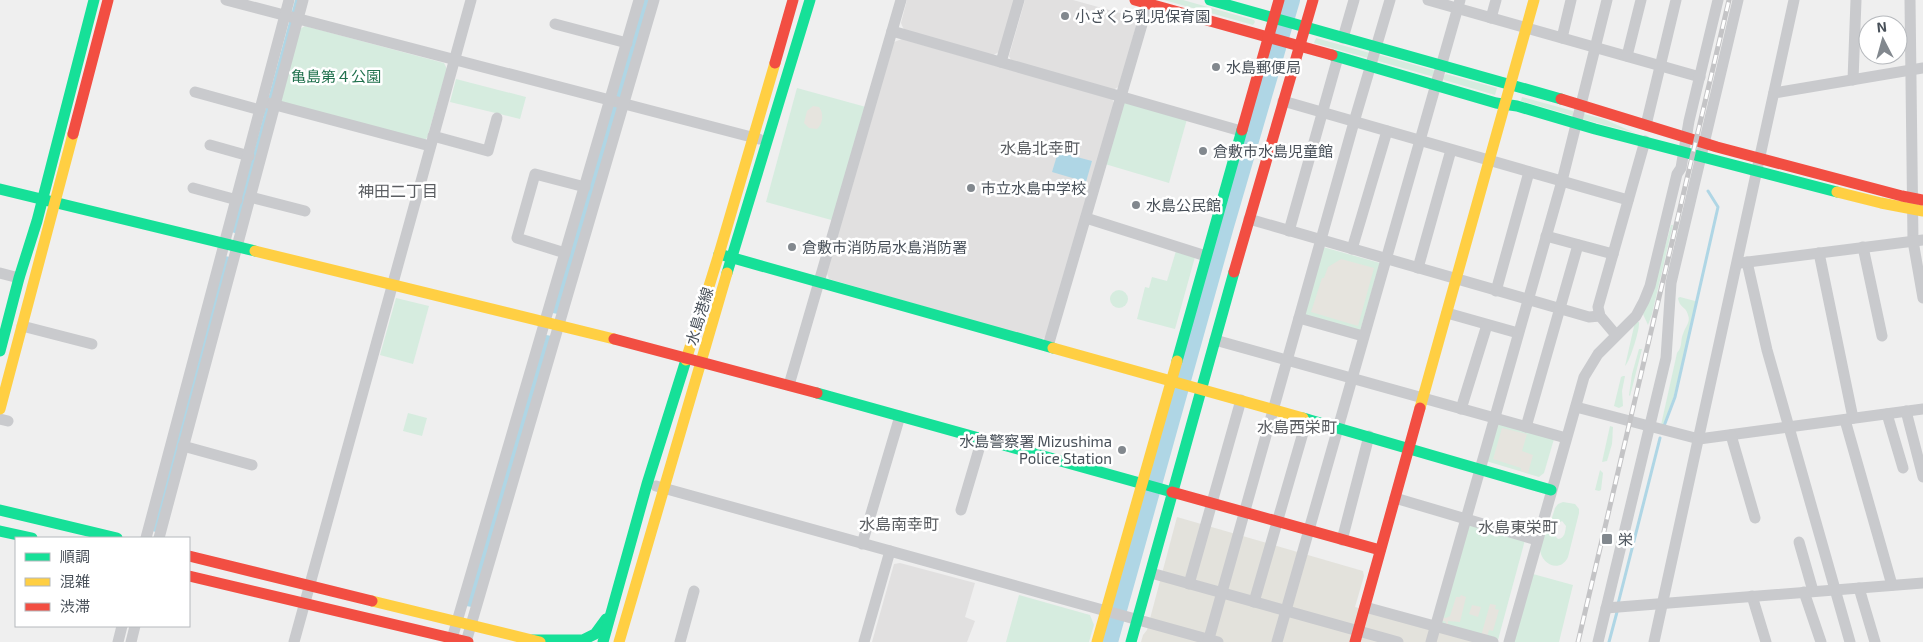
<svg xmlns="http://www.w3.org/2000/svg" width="1923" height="642" font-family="'Exo 2','Noto Sans JP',sans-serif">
<rect width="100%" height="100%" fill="#efefef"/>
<path fill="#e3e2dc" d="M1177,517L1363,571L1364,576L1355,607L1482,642H1141L1143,635L1147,630Z"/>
<g fill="#e1e0e0">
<path d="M907,0H1014L999,52L991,56L905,32L901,23Z"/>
<path d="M1025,0H1073L1138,18L1120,86L1113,90L1012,62L1009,56Z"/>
<path d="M902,39L1112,99L1115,105L1048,336L1040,340L829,279L826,271L894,42Z"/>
<path d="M900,563L975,583L965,617L975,621L967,642H872L894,564Z"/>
</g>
<g fill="#d6ecdf" fill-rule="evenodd">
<path d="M1164,0H1183L1254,20L1255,22L1253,25Z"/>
<path d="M305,26L444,63L447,69L427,138L423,141L284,105L280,100L300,29Z"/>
<path d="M1316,38L1370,53L1368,58L1314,43Z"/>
<path d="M1380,55L1436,71L1434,77L1378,61L1377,56Z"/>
<path d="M1446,74L1497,88L1495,95L1444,80L1442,78Z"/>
<path d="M456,79L526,97L520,119L450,102Z"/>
<path d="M797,88L866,107L835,221L766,202Z"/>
<path d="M1522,97L1573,111L1574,116L1521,101Z"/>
<path d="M1128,102L1187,119L1169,183L1105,164L1122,103Z"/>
<path d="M1584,114L1604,119L1635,133L1582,119Z"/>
<path d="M1671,225H1673L1652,314L1648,325L1643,314L1652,293Z"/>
<path d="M1323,247L1380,263L1360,331L1303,315Z"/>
<path d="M1176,251L1195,257L1175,329L1137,319L1145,287L1149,288L1152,277L1167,281Z"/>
<circle cx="1119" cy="299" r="9"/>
<path d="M1680,297L1695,301L1696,304L1674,396L1663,426L1661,425L1677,353C1683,346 1680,341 1683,334C1685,327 1691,322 1688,315C1686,306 1680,309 1678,298Z"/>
<path d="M396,298L429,306L413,364L380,355Z"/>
<path d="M1635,322H1639C1640,329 1630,361 1625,366Z"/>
<path d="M1639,349H1642L1630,396L1629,395L1632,374Z"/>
<path d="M1623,376H1625L1622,391L1623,406L1619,408L1614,406L1621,377Z"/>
<path d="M408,413L427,418L422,436L403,431Z"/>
<path d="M1497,423L1554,439L1544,473L1539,477L1486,461Z"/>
<path d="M1610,426L1613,427L1612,444L1607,461L1602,462Z"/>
<path d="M1600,470L1603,473L1601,490L1599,491L1595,490Z"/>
<path d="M1563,502L1575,504L1579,509V513L1568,557C1560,574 1540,564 1540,548C1540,539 1546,534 1549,527C1551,521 1553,514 1555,508L1558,504ZM1562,521L1566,526C1565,532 1565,538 1558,539C1553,534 1554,531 1556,525Z"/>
<path d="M1470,523L1525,540L1498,640L1440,624Z"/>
<path d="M1533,574L1573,585L1559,642H1514Z"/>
<path d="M1019,595L1090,615L1094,625L1089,642H1006Z"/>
</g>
<g fill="#e6e4de">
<path d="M813,106L819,107C824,113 823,124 817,129L809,128L804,123L807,111Z"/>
<path d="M1341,259L1374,268L1358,326L1311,312L1322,278H1324L1328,267Z"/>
<path d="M1502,428L1527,434L1522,451L1533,455L1528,473L1521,471V468L1493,459Z"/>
<path d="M1461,595L1466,597L1460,622L1448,621V626H1445L1446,622L1441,620L1442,617L1446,618L1450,616L1456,597H1460Z"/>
<path d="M1490,604L1496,605L1495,609L1499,610L1493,631L1489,630L1487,637L1481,636Z"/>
<path d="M1472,605L1481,607L1478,617L1469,614Z"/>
</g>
<g fill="#afd6e5">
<path d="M295,0H299L237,234L232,232Z"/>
<path d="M643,0H649L558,314L552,313Z"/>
<path d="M1058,152L1092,161L1086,182L1052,172Z"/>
<path d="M225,256L230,257L156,532L152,531Z"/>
<path d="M546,335L552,336L472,607L466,606Z"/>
</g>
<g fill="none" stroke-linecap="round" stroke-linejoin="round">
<g stroke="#afd6e5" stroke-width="3">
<path d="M1291,18L1297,0"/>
<path d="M1188,381L1283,46"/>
<path d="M1664,426L1675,397L1718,207L1708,191"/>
<path d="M1159,485L1186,390"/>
<path d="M1618,604L1660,438"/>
<path d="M1123,612L1156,493"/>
<path d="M1116,642L1121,618"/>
<path d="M1609,642L1617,612"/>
</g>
<path stroke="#afd6e5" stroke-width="18" d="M1109,642L1225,226L1291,0"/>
<g stroke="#c9cacd" stroke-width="11">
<path d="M226,0L759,139"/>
<path d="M1428,0L1700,77"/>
<path d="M1910,0L1913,241L1923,298"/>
<path d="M1491,18L1496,0"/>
<path d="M555,24L627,43"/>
<path d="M892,31L1241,131"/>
<path d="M1343,38L1354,0"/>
<path d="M1562,38L1571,0"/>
<path d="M1627,56L1641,0"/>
<path d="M1001,62L1019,0"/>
<path d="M1853,80L1856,0"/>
<path d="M195,92L260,110"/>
<path d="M1774,93L1923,68"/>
<path d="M1283,101L1628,200"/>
<path d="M268,103L430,146"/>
<path d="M1646,125L1676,0"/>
<path d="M433,136L488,151L497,118"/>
<path d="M210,145L249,156"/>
<path d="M193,188L237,200"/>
<path d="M250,197L305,211"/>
<path d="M1086,218L1206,256"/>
<path d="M1249,219L1589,317L1600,316"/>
<path d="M1289,231L1338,57"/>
<path d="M1546,236L1613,254"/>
<path d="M1863,247L1882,336"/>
<path d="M1352,249L1387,131"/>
<path d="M565,253L517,238L535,174L585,187"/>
<path d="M1819,253L1853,418"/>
<path d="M1747,262L1767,350L1850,642"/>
<path d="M1740,263L1923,240"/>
<path d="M1418,268L1451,150"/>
<path d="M0,273L19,278"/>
<path d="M1496,291L1529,172"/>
<path d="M1447,313L1518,333"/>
<path d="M1299,318L1363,336"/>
<path d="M22,326L92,344"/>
<path d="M1616,335L1600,316L1598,307L1645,141"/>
<path d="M1215,340L1566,438"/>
<path d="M1048,346L1148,4"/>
<path d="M789,385L901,0"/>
<path d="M1576,407L1699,439L1923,409"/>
<path d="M1461,409L1487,325"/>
<path d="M1906,411L1923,477"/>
<path d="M1887,414L1903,468"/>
<path d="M0,419L8,421"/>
<path d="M1845,420L1892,585"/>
<path d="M1526,427L1578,245"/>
<path d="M1731,435L1755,518"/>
<path d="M183,446L252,465"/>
<path d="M656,486L1218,642"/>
<path d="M1395,498L1537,540"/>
<path d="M961,510L982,439"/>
<path d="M146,538L289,0"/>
<path d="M159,538L303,0"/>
<path d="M1342,540L1369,436"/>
<path d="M1799,542L1813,591"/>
<path d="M862,544L900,416"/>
<path d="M1151,573L1398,642"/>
<path d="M1189,584L1241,400"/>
<path d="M1859,588L1875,642"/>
<path d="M1804,592L1821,642"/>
<path d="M1752,596L1766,642"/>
<path d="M1254,602L1307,419"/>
<path d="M1365,607L1493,642"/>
<path d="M1606,608L1923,583"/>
<path d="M118,642L122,626"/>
<path d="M131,642L135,626"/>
<path d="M294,642L471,0"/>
<path d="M451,642L639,0"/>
<path d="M466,642L654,0"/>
<path d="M680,642L694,591"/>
<path d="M864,642L890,551"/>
<path d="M1208,642L1354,122L1390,0"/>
<path d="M1277,642L1460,0"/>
<path d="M1431,642L1562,181L1607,0"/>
<path d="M1509,642L1584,377L1598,354L1636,316L1644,301L1650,286L1677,174L1681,168L1689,121L1718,0"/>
<path d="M1598,642L1666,358L1671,283L1738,0"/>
<path d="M1654,642L1794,0"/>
</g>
<g stroke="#16e098" stroke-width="11">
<path d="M1210,0L1561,99"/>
<path d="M1332,55L1496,103L1517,106L1595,129L1837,192"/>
<path d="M0,189L255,251"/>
<path d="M719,254L1053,348"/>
<path d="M727,273L810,0"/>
<path d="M0,351L19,278L37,221L94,0"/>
<path d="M1177,361L1242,130"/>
<path d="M817,393L1172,492"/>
<path d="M1303,418L1551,490"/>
<path d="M0,510L117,538"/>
<path d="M0,531L32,538"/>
<path d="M532,640H583L595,634L606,619"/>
<path d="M603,642L647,484L686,360"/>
<path d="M1131,642L1234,272"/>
</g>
<g stroke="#ffcf43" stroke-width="11">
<path d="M1837,192L1881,203L1923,211"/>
<path d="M255,251L614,339"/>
<path d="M1053,348L1303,418"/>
<path d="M686,360L719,254L775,63"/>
<path d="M1420,408L1534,0"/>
<path d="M0,409L73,134"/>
<path d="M372,601L540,642"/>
<path d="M619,642L727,273"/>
<path d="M1097,642L1177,361"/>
</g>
<g stroke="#f24e42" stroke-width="11">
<path d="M1135,0L1332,55"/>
<path d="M775,63L793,0"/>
<path d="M1561,99L1717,147L1902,196L1923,200"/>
<path d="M1242,130L1279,0"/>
<path d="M73,134L108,0"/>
<path d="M1234,272L1313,0"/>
<path d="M614,339L817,393"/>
<path d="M1172,492L1380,550"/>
<path d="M189,556L372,601"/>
<path d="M189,576L468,642"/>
<path d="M1355,642L1420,408"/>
</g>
<g stroke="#c4c4c6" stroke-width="5">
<path id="rail" d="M1578,642L1729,0"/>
</g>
<use href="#rail" stroke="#fff" stroke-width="3" stroke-dasharray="9" stroke-linecap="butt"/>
</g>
<g fill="#82888e" stroke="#fff" stroke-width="2">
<circle cx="1065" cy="16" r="5"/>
<circle cx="1216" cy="67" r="5"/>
<circle cx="1203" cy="151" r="5"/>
<circle cx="971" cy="188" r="5"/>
<circle cx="1136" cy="205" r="5"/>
<circle cx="792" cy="247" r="5"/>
<circle cx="1122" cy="450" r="5"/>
<rect x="1601" y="533" width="12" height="12" rx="2.5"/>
</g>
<g text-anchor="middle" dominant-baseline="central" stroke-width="5" stroke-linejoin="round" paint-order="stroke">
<g font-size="15" fill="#485059" stroke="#fff" text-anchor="start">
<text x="1075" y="16">小ざくら乳児保育園</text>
<text x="1226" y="67">水島郵便局</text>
<text x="1213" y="151">倉敷市水島児童館</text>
<text x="981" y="188">市立水島中学校</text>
<text x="1146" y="205">水島公民館</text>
<text x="802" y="247">倉敷市消防局水島消防署</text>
<text x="1112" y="441" text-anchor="end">水島警察署 Mizushima<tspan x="1112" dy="17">Police Station</tspan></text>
<text x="1618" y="539">栄</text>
</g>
<g font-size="15" fill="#21714e" stroke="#fff">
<text x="336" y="76">亀島第４公園</text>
</g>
<g font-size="15" fill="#485059" stroke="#fff">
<text transform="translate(699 316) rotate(-73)">水島港線</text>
</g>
<g font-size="16" fill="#5b5e62" stroke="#fff">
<text x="1040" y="147">水島北幸町</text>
<text x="398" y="190">神田二丁目</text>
<text x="1297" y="426">水島西栄町</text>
<text x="899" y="523">水島南幸町</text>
<text x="1518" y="526">水島東栄町</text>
</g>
</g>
<rect x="15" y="537" width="175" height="90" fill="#ffffff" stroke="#b6b9bd"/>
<rect x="25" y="553" width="25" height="8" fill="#16e098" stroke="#b6b9bd"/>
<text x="60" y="562" font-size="15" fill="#485059">順調</text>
<rect x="25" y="578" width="25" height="8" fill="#ffcf43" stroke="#b6b9bd"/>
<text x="60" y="587" font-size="15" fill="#485059">混雑</text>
<rect x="25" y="603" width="25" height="8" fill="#f24e42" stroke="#b6b9bd"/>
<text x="60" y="612" font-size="15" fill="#485059">渋滞</text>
<g transform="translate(1883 40) rotate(354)"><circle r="24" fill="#ffffff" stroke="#b6b9bd"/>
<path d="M0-4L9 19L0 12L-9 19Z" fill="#82888e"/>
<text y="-8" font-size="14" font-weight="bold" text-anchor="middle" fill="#485059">N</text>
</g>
</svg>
